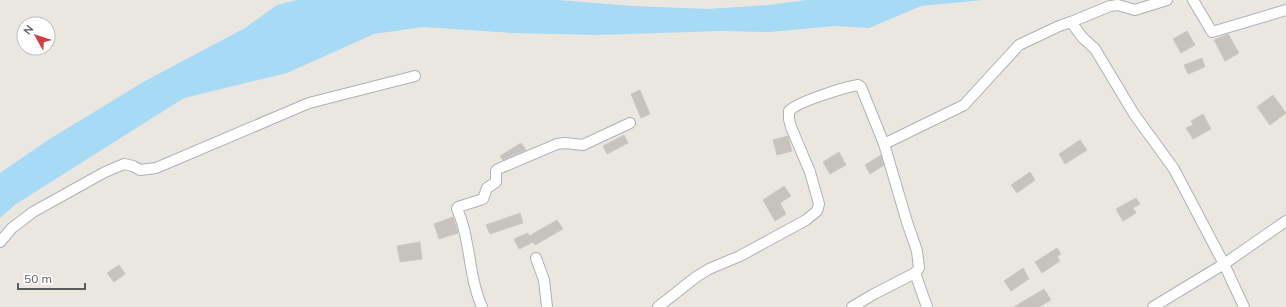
<svg xmlns="http://www.w3.org/2000/svg" width="1286" height="307" font-family="Mulish,sans-serif">
<rect width="100%" height="100%" fill="#eae7e1"/>
<path fill="#a7daf4" d="M297,0H558L632,6L708,9L769,5L806,0H984L921,6L869,28L835,26L770,32L722,31L597,35L513,33L423,27L374,34L287,73L184,98L16,204L0,218V173L48,140L145,81L245,28L277,5Z"/>
<g fill="#c6c2bd" stroke="#cec8c0">
<path d="M1187,31L1195,45L1181,53L1173,39Z"/>
<path d="M1228,34L1239,53L1225,61L1214,40Z"/>
<path d="M1202,58L1205,67L1188,74L1184,65Z"/>
<path d="M640,90L650,114L641,118L631,94Z"/>
<path d="M1273,95L1286,113L1270,125L1257,107Z"/>
<path d="M1203,114L1211,129L1193,139L1186,128L1193,125L1191,121Z"/>
<path d="M624,135L628,143L607,154L603,146Z"/>
<path d="M788,136L792,151L777,155L773,140Z"/>
<path d="M1080,140L1087,150L1065,164L1059,154Z"/>
<path d="M521,143L526,150L503,160L500,156Z"/>
<path d="M839,152L846,165L830,174L823,162Z"/>
<path d="M881,155L884,165L870,174L865,165Z"/>
<path d="M1030,172L1035,180L1017,193L1011,185Z"/>
<path d="M784,186L791,196L780,203L786,214L775,221L763,200Z"/>
<path d="M1136,198L1140,204L1133,208L1136,213L1123,221L1116,209Z"/>
<path d="M520,213L523,223L490,234L486,225Z"/>
<path d="M453,217L458,233L439,239L434,224Z"/>
<path d="M557,220L563,229L535,245L533,242L519,249L514,239L528,233L529,236Z"/>
<path d="M420,242L422,259L400,262L397,246Z"/>
<path d="M1057,248L1061,254L1057,256L1060,261L1042,273L1035,262Z"/>
<path d="M119,265L125,274L114,282L107,273Z"/>
<path d="M1023,268L1029,279L1011,291L1004,281Z"/>
<path d="M1044,289L1051,300L1039,307H1014Z"/>
</g>
<g fill="none" stroke-linecap="round" stroke-linejoin="round">
<g stroke="#aeb2b5" stroke-width="12">
<g id="minor">
<path d="M1193,0L1212,32L1286,10"/>
<path d="M1071,22L1110,6L1118,5L1135,10L1167,0"/>
<path d="M884,144L964,105L1019,45L1059,26L1071,22L1082,37L1095,49L1134,114L1174,169L1224,264L1244,307"/>
<path d="M0,242L12,228L33,212L105,172L124,164L133,166L140,170L156,168L309,103L415,76"/>
<path d="M536,258L544,280L547,307"/>
<path d="M482,307C468,276 471,240 457,209L458,207L483,199L487,188L496,182V171L498,169L557,144L565,143L583,145L630,123"/>
<path d="M658,307L696,277L709,269L740,256L806,220L817,211L819,204L810,172L791,127L789,119V111C797,102 845,87 858,85L861,87L884,144L907,222L917,251L919,268L915,273L927,307"/>
<path d="M852,307L874,294L915,273"/>
<path d="M1153,307L1224,264L1286,221"/>
</g>
</g>
<use href="#minor" stroke="#fff" stroke-width="10"/>
</g>
<g transform="translate(36 36) rotate(309)"><circle r="19" fill="#ffffff" stroke="#bdbebf"/>
<path d="M0-3L7 15L0 10L-7 15Z" fill="#d43d40"/>
<text y="-6" font-size="11" font-weight="bold" text-anchor="middle" fill="#595d60">N</text>
</g>
<path d="M18 283v6h67v-6" fill="none" stroke="#595d60" stroke-width="2"/>
<text x="24" y="283" font-size="12" fill="#595d60" stroke="#ffffff" stroke-width="3" paint-order="stroke">50 m</text>
</svg>
